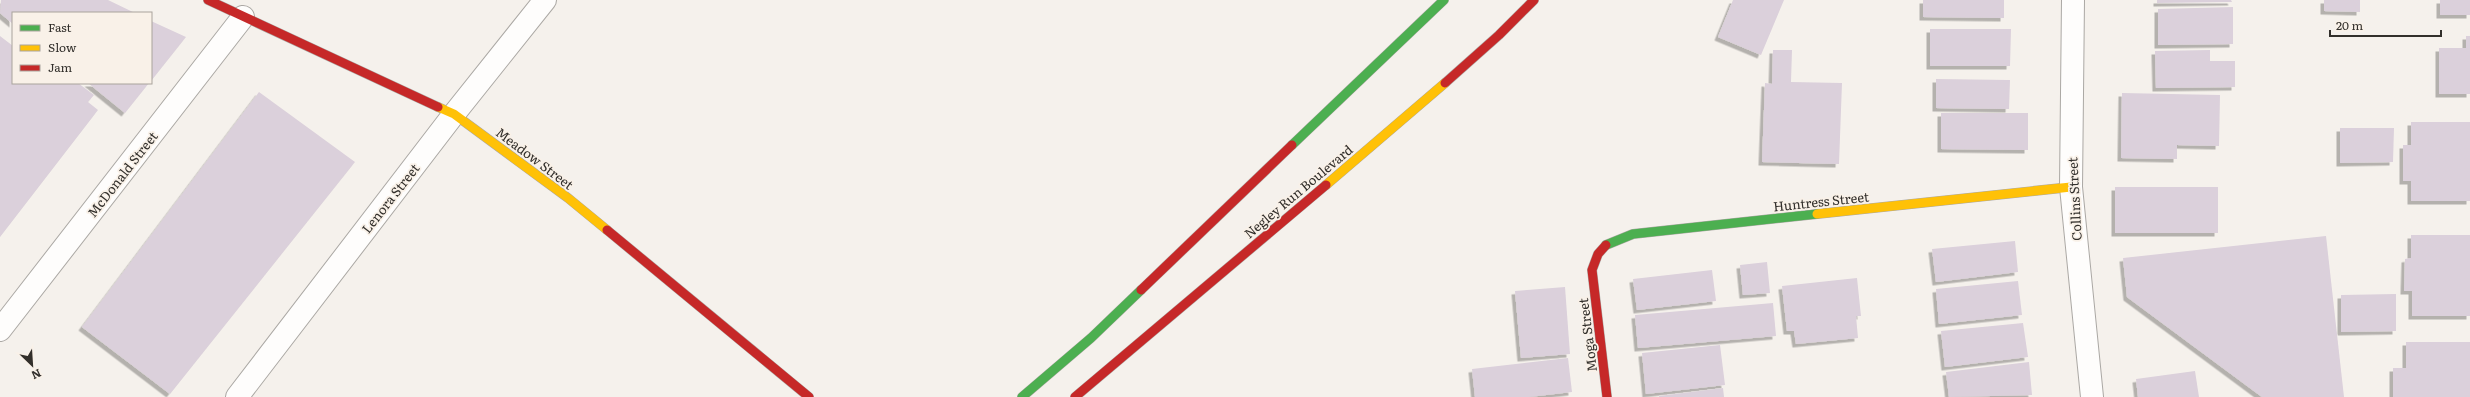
<svg xmlns="http://www.w3.org/2000/svg" width="2470" height="397" font-family="Literata,serif">
<defs>
<filter id="shadow"><feDropShadow dx="-3.5" dy="3.5" stdDeviation="0" flood-color="#0004"/></filter>
</defs>
<rect width="100%" height="100%" fill="#f5f1ec"/>
<g fill="#dbd0db" filter="url(#shadow)">
<path d="M1,0H108L135,13H13V24L0,13Z"/>
<path d="M1733,0H1784L1761,55L1718,37Z"/>
<path d="M1923,0H2004V18L1923,17Z"/>
<path d="M2157,0H2231L2232,2L2157,3Z"/>
<path d="M2324,0H2360V12L2324,11Z"/>
<rect x="2440" y="0" width="30" height="15"/>
<path d="M2233,7V44L2158,45V9Z"/>
<path d="M151,21L186,37L151,81Z"/>
<path d="M1930,29H2011L2010,66H1930Z"/>
<path d="M0,36L13,46V83H78L94,95L88,102L98,110L0,237Z"/>
<path d="M2466,36H2470V94H2439V48H2466Z"/>
<path d="M1773,50H1792L1791,82L1842,83L1839,164L1762,162L1765,83L1772,84Z"/>
<path d="M2210,50V61H2235V87L2156,88L2155,51Z"/>
<path d="M1936,79L2010,80L2009,109L1936,108Z"/>
<path d="M88,83H149L125,113Z"/>
<path d="M259,92L355,162L170,394L82,327Z"/>
<path d="M2122,93L2220,95L2219,146L2177,145V159L2121,158Z"/>
<path d="M1941,113H2028V150L1941,149Z"/>
<path d="M2411,122H2470V201H2411V181H2403V145H2411Z"/>
<path d="M2340,128H2394L2393,162L2340,163Z"/>
<rect x="2115" y="187" width="103" height="46"/>
<path d="M2411,235H2470V316H2412V291H2404L2405,259L2411,258Z"/>
<path d="M2326,236L2344,397H2262L2127,297L2123,258Z"/>
<path d="M2015,241L2018,272L1936,282L1932,249Z"/>
<path d="M1767,262L1770,293L1743,295L1740,265Z"/>
<path d="M1712,270L1716,301L1637,310L1633,279Z"/>
<path d="M1857,278L1861,316H1856L1858,338L1796,344L1794,331H1787L1782,286Z"/>
<path d="M2018,281L2022,315L1939,324L1936,289Z"/>
<path d="M1565,287L1570,354L1521,358L1515,291Z"/>
<path d="M2396,294V331L2341,332V295Z"/>
<path d="M1773,303L1776,336L1638,348L1635,315Z"/>
<path d="M2023,323L2028,357L1945,367L1941,331Z"/>
<path d="M2406,342H2470V397H2393V368H2406Z"/>
<path d="M1720,345L1725,385L1646,394L1642,353Z"/>
<path d="M1568,358L1572,392L1529,397H1475L1472,369Z"/>
<path d="M2029,362L2032,395L1949,397L1946,372Z"/>
<path d="M2195,371L2199,397H2138L2136,379Z"/>
<path d="M1723,388L1724,397H1659V396Z"/>
</g>
<g fill="none" stroke-linecap="round" stroke-linejoin="round">
<g stroke="#aba8a4" stroke-width="24">
<g id="street">
<path d="M2073,0L2071,187L2092,397"/>
<path d="M0,330L243,17"/>
<path d="M237,397L454,114L545,0"/>
</g>
</g>
<g stroke="#aba8a4" stroke-width="10">
<g id="fast">
<path d="M1292,145L1444,0"/>
<path d="M1606,245L1633,234L1817,214"/>
<path d="M1022,397L1091,338L1141,290"/>
</g>
</g>
<g stroke="#aba8a4" stroke-width="10">
<g id="slow">
<path d="M438,107L454,114L568,198L607,230"/>
<path d="M1326,185L1445,83"/>
<path d="M1817,214L2071,187"/>
</g>
</g>
<g stroke="#aba8a4" stroke-width="10">
<g id="jam">
<path d="M208,0L438,107"/>
<path d="M1445,83L1499,35L1534,0"/>
<path d="M607,230L809,397"/>
<path d="M1606,245L1598,254L1592,270L1607,397"/>
<path d="M1141,290L1292,145"/>
<path d="M1075,397L1326,185"/>
</g>
</g>
<use href="#street" stroke="#fefdfc" stroke-width="22"/>
<use href="#fast" stroke="#4caf50" stroke-width="9"/>
<use href="#slow" stroke="#ffc107" stroke-width="9"/>
<use href="#jam" stroke="#c62828" stroke-width="9"/>
</g>
<g text-anchor="middle" dominant-baseline="central" stroke-width="3.5" stroke-linejoin="round" paint-order="stroke">
<g font-size="13" fill="#322f2b" stroke="#f9f1e8">
<text transform="translate(535 158) rotate(37)">Meadow Street</text>
<text transform="translate(122 174) rotate(-52)">McDonald Street</text>
<text transform="translate(1298 191) rotate(-40)">Negley Run Boulevard</text>
<text transform="translate(390 198) rotate(-52)">Lenora Street</text>
<text transform="translate(2074 199) rotate(-93)">Collins Street</text>
<text transform="translate(1821 201) rotate(-6)">Huntress Street</text>
<text transform="translate(1587 335) rotate(-97)">Moga Street</text>
</g>
</g>
<rect x="12" y="12" width="140" height="72" fill="#f9f1e8" stroke="#a9a39c"/>
<rect x="20" y="25" width="20" height="6" fill="#4caf50" stroke="#a9a39c"/>
<text x="48" y="32" font-size="12" fill="#322f2b">Fast</text>
<rect x="20" y="45" width="20" height="6" fill="#ffc107" stroke="#a9a39c"/>
<text x="48" y="52" font-size="12" fill="#322f2b">Slow</text>
<rect x="20" y="65" width="20" height="6" fill="#c62828" stroke="#a9a39c"/>
<text x="48" y="72" font-size="12" fill="#322f2b">Jam</text>
<g transform="translate(32 365) rotate(155)" stroke="#f9f1e8" stroke-width="3" paint-order="stroke">
<path d="M0-3L7 15L0 10L-7 15Z" fill="#322f2b"/>
<text y="-6" font-size="11" font-weight="bold" text-anchor="middle" fill="#322f2b">N</text>
</g>
<path d="M2330 30v6h111v-6" fill="none" stroke="#322f2b" stroke-width="2"/>
<text x="2336" y="30" font-size="12" fill="#322f2b" stroke="#f9f1e8" stroke-width="3" paint-order="stroke">20 m</text>
</svg>
